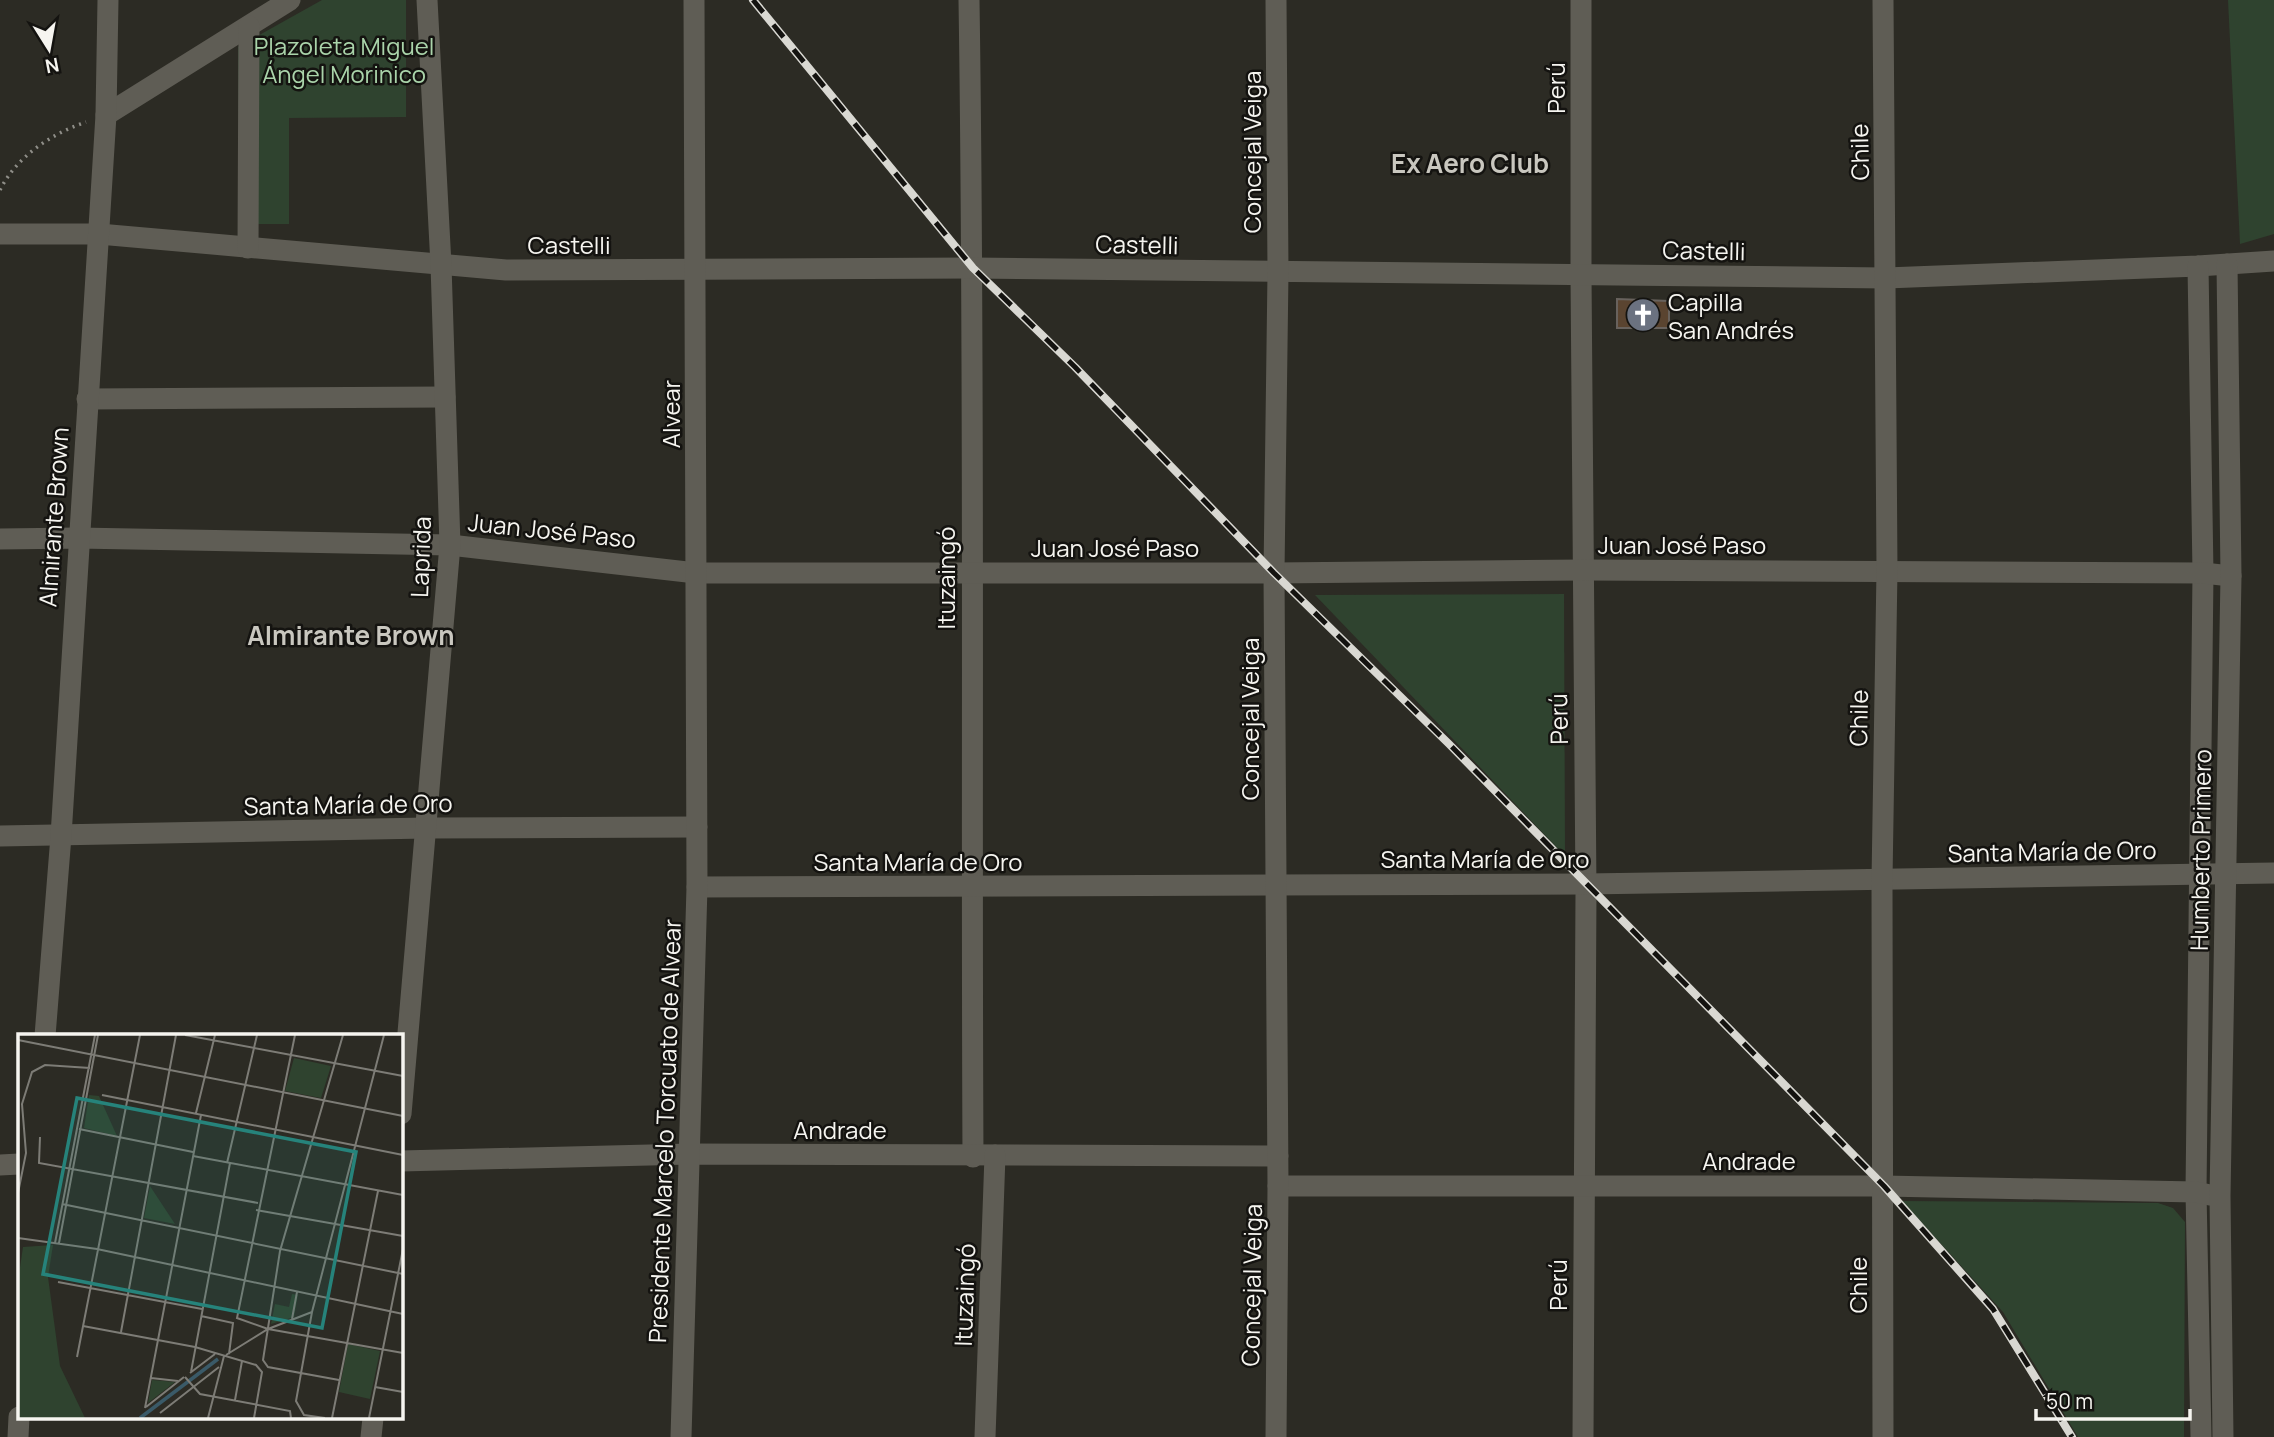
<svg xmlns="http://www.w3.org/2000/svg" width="2274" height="1437" font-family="Manrope,sans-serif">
<rect width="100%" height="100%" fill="#2c2b24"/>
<g fill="#2f432f">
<path d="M322,0H406V117L289,118V224H239L238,47Z"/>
<path d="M2228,0H2274V234L2240,244Z"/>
<path d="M1564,594L1565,856L1315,595Z"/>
<path d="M1902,1201L2158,1203L2173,1208L2185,1222L2184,1437H2078L2003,1312Z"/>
</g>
<path fill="#5a4430" stroke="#68625d" stroke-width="2" d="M1617,299L1669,301V328H1617Z"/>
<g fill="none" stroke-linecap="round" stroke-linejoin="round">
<path stroke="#908f89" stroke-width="3.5" stroke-dasharray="2 5" stroke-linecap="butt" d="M0,190C17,156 51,134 86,122"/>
<g stroke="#5f5d55" stroke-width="21">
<path d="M969,0C975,385 971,771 973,1157"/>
<path d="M1581,0V275L1586,891L1583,1437"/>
<path d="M106,115L290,0"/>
<path d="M0,234H99L506,270L973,268L1886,278L2198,266L2274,261"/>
<path d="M248,248L249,26"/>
<path d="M2198,266L2203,573L2196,1192L2201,1437"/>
<path d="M87,399L445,397"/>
<path d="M0,539L78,538L450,545L696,573H1274L1583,570L2203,573L2231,576"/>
<path d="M0,836L426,828L697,827"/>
<path d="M697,887L1586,884L2274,873"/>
<path d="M45,1036L61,836L106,115L108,0"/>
<path d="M401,1114L450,545L441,265L427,0"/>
<path d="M401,1161L690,1154L1278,1156"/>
<path d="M0,1165L19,1164"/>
<path d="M1278,1186H1884L2196,1192L2210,1195"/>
<path d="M18,1437L19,1417"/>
<path d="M371,1437L373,1418"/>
<path d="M681,1437L697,887L694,0"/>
<path d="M985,1437L995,1155"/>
<path d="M1276,1437L1278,1186L1274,573L1278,272L1276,0"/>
<path d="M1883,1437L1882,880L1887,570L1883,0"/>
<path d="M2223,1437L2220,1196L2231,576L2227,264"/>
</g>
<g stroke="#d9d8d2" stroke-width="8">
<path id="rail" d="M753,0L973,268L1075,367L1274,573L1449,744L1884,1186L1993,1309L2072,1437"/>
</g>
<use href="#rail" stroke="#141310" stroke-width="5" stroke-dasharray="16" stroke-linecap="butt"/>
</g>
<defs>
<g id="church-disc" transform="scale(1.75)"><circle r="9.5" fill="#6b7280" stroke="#141310"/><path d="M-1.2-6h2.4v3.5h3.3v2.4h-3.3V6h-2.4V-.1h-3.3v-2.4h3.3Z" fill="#fff"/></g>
</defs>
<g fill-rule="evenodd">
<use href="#church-disc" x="1643" y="315"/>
</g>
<g text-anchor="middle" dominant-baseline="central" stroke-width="5" stroke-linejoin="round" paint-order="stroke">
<g font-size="24" fill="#aad4aa" stroke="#141310">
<text x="344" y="45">Plazoleta Miguel<tspan x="344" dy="28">Ángel Morinico</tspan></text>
</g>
<g font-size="24" fill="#f6f5f0" stroke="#141310">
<text transform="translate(1555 88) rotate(-90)">Perú</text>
<text transform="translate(1251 152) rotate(-90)">Concejal Veiga</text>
<text transform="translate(1859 152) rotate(-91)">Chile</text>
<text x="569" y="244">Castelli</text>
<text transform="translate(1137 244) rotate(1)">Castelli</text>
<text transform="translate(1704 250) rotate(1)">Castelli</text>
<text transform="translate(670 414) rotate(-90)">Alvear</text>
<text transform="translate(53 517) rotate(-86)">Almirante Brown</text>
<text transform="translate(552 530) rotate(6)">Juan José Paso</text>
<text x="1682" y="544">Juan José Paso</text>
<text x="1115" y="547">Juan José Paso</text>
<text transform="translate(420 557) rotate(-88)">Laprida</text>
<text transform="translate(945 578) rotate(-90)">Ituzaingó</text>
<text transform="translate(1858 718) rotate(-89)">Chile</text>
<text transform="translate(1249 719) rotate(-90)">Concejal Veiga</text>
<text transform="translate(1558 719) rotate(-91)">Perú</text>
<text transform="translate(348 804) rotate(-1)">Santa María de Oro</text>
<text transform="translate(2200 850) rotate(-89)">Humberto Primero</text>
<text transform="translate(2052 851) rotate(-1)">Santa María de Oro</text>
<text x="1485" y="858">Santa María de Oro</text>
<text x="918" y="861">Santa María de Oro</text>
<text x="840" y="1129">Andrade</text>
<text transform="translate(664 1131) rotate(-88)">Presidente Marcelo Torcuato de Alvear</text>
<text x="1749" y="1160">Andrade</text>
<text transform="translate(1251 1285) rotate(-89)">Concejal Veiga</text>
<text transform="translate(1557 1285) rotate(-90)">Perú</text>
<text transform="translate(1857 1285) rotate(-90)">Chile</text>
<text transform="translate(964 1295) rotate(-88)">Ituzaingó</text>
</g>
<g font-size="24" fill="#f6f5f0" stroke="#141310" text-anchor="start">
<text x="1668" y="301">Capilla<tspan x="1668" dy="28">San Andrés</tspan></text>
</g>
<g font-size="26" font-weight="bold" fill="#c9c7bf" stroke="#141310">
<text x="1470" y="163">Ex Aero Club</text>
<text x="351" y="635">Almirante Brown</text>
</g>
</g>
<g transform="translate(18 1034)">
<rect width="385" height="385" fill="#2c2b24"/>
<path d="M276,24L313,32L303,64L267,57ZM71,61L81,62L99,102L66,94ZM132,152L157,190L126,184ZM35,211L30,243L42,332L67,384H0V247L5,213ZM274,260L280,261L276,283L253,290L257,270L271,273ZM330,310L362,317L352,365L321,358ZM134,346L157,348L130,369Z" fill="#2f432f"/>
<path fill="none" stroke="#3a5a68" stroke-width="3.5" d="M122,384L200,325"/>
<path fill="none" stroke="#7d7c76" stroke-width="2" d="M167,1L385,42M277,1L219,284L250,295L385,319M0,6L385,82M84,61L385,121M178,79L197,1M61,95L175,118M22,103L21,129L240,169M175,122L385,161M209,129L239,1M0,159L8,119L4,70L14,38L27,31L72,34M44,170L385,240M238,176L385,202M0,204L79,215L385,280M37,209L77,1M41,209L80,1M40,248L184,275M183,282L215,289L211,320M274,285L279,258M65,292L177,313L238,331L244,338L236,384M103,298L158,1M208,321L250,295L294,278M59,323L122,1M173,338L212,129M172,339L197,320M167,343L182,360L272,377L273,384M133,344L160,347M321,346L250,333L245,326L262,217L325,1M357,353L385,358M217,366L224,327M128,373L166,343M127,374L183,81M142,379L201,333M190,384L206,322M307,384L286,381L278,367L294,278L366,1M314,384L360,157M351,384L385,215"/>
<path fill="#26837b" fill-opacity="0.15" stroke="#26837b" stroke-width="3.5" d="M59,64L338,118L304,294L25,240Z"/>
<rect width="385" height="385" fill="none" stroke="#f6f5f0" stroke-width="3.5"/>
</g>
<g transform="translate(49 49) rotate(169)" stroke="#141310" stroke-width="5" paint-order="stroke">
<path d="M0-5L12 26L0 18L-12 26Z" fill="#f6f5f0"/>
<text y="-10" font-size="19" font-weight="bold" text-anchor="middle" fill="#f6f5f0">N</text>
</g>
<path d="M2036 1409v10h154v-10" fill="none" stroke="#f6f5f0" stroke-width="3.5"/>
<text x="2046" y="1409" font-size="21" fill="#f6f5f0" stroke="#141310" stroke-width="5" paint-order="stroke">50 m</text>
</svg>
